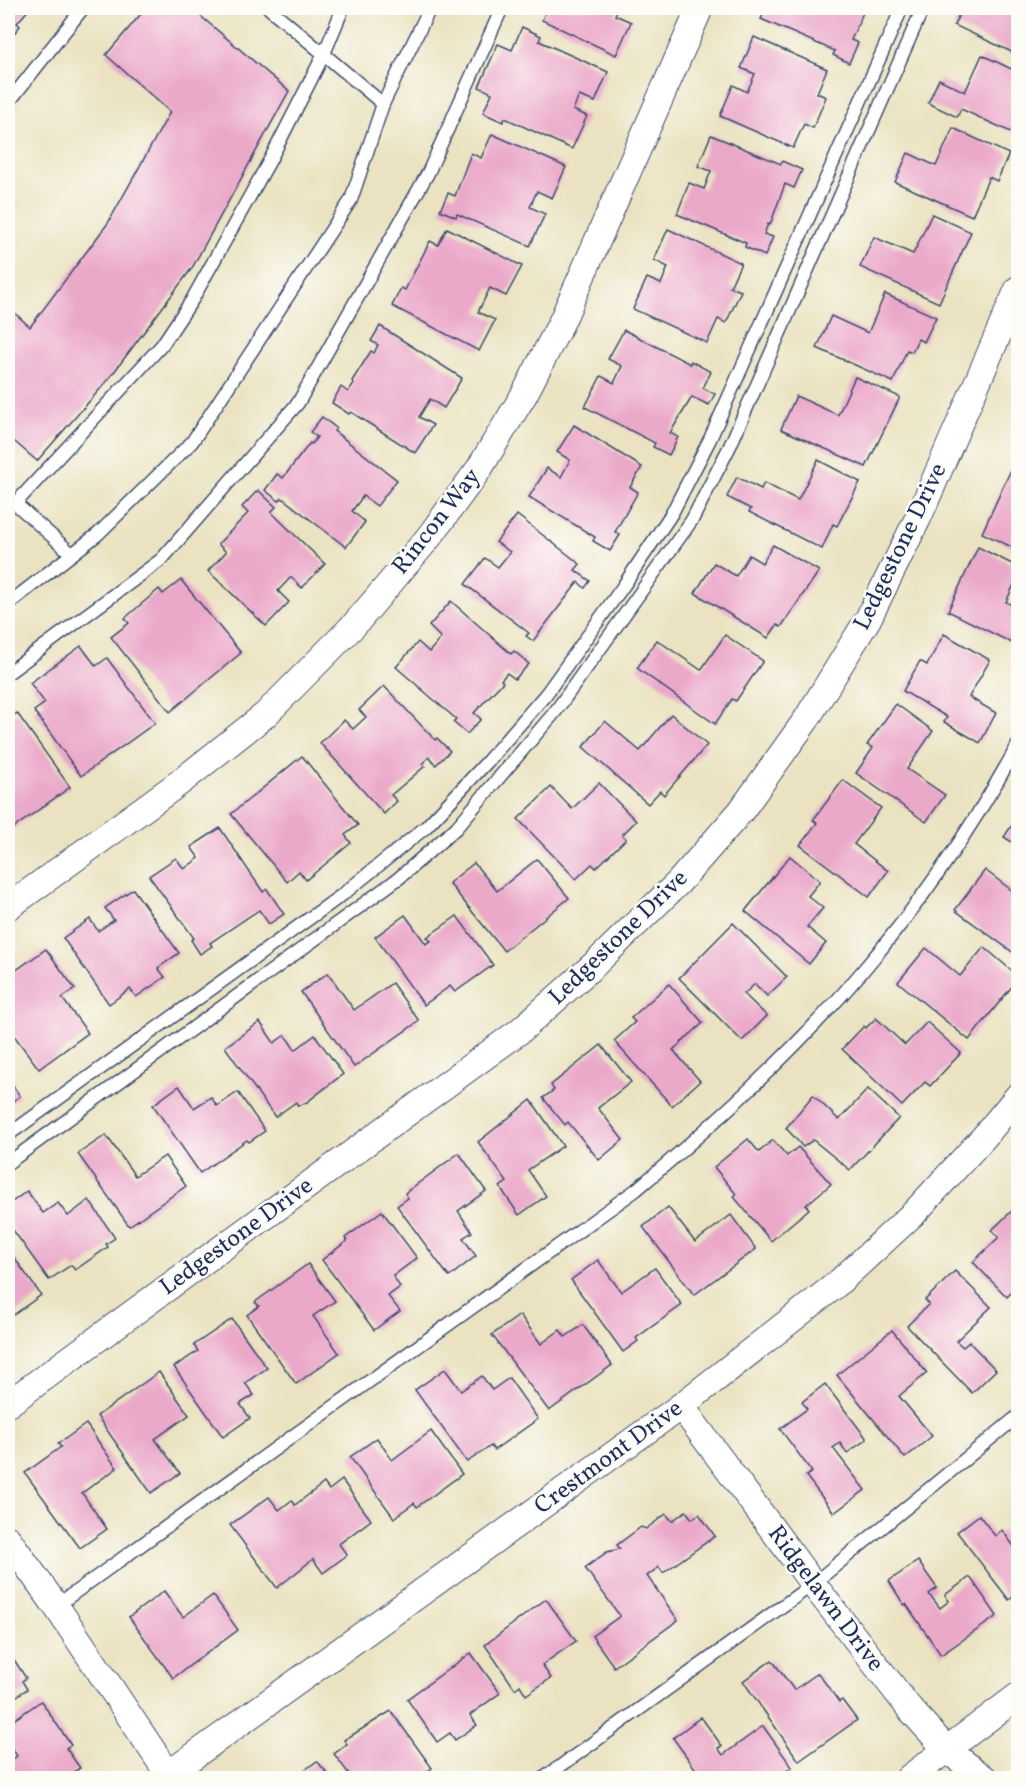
<svg xmlns="http://www.w3.org/2000/svg" width="1026" height="1786" font-family="Vollkorn,serif">
<rect width="100%" height="100%" fill="#fdfcf7"/>
<filter id="ink" filterUnits="userSpaceOnUse"><feTurbulence type="fractalNoise" baseFrequency=".0167" numOctaves="2"/><feDisplacementMap in="SourceGraphic" scale="12" xChannelSelector="R" yChannelSelector="G"/><feConvolveMatrix kernelMatrix="1 2 1 2 8 2 1 2 1" color-interpolation-filters="sRGB"/></filter>
<filter id="wash" filterUnits="userSpaceOnUse"><feTurbulence type="fractalNoise" baseFrequency=".008" numOctaves="4" result="noise"/><feDisplacementMap in="SourceGraphic" scale="24" xChannelSelector="R" yChannelSelector="G"/><feGaussianBlur stdDeviation="1.35" result="paint"/><feColorMatrix in="noise" values="0 0 0 0 0 0 0 0 0 0 0 0 0 0 0 0 0 1.4 0 .05"/><feComposite in="paint" operator="in"/></filter>
<g filter="url(#wash)">
<rect width="100%" height="100%" fill="#eae2c0"/>
<g id="blocks">
<g fill="#eba9ca">
<path d="M8,8H30L17,23L20,26L8,41Z"/>
<path d="M146,8H191L289,91L192,268L108,380L37,461L8,436V307L30,327L108,223L170,112L106,55Z"/>
<path d="M548,8H618L615,15L631,22L616,55L542,20Z"/>
<path d="M766,8H865L851,40L858,43L849,63L833,55L835,51L761,19Z"/>
<path d="M962,8H1018V55L954,25Z"/>
<path d="M522,27L541,36L539,41L608,72L595,102L579,96L573,110L587,116L572,149L505,118L503,122L483,113L492,93L479,87L498,44L512,50Z"/>
<path d="M754,37L827,69L817,93L826,97L813,128L804,124L793,148L720,116L733,85L747,92L755,74L741,68Z"/>
<path d="M982,55L1018,72V127L1015,134L961,109L957,117L928,103L939,79L965,92Z"/>
<path d="M953,128L1009,154L997,181L989,177L972,216L895,182L908,153L936,166Z"/>
<path d="M492,134L566,167L552,198L537,191L530,207L545,214L530,246L457,214L456,217L440,210L448,193L455,196L471,153L481,158Z"/>
<path d="M711,135L781,164L782,161L802,170L794,188L785,184L770,225L768,224L764,234L773,237L765,256L745,247L746,243L677,214L689,183L704,189L711,171L698,166Z"/>
<path d="M932,214L971,232L939,303L860,267L874,237L913,254Z"/>
<path d="M447,228L522,266L506,296L490,288L478,312L495,320L479,351L392,306L401,288L405,290L430,241L438,245Z"/>
<path d="M668,229L741,263L730,287L741,291L726,323L718,319L707,343L633,309L647,278L661,284L668,267L654,260Z"/>
<path d="M885,294L936,317L924,342L918,339L912,352L907,350L893,382L817,348L831,316L868,333Z"/>
<path d="M380,326L462,378L444,408L430,399L419,417L433,425L415,453L351,412L349,414L332,403L341,387L348,392L354,383L352,381L371,351L374,353L378,345L371,341Z"/>
<path d="M624,330L690,364L691,361L711,372L703,388L715,394L709,405L692,397L670,433L678,437L669,455L653,447L655,443L585,407L601,376L614,383L622,366L608,359Z"/>
<path d="M855,377L900,397L866,467L781,429L796,396L838,415Z"/>
<path d="M322,417L336,428L334,431L397,480L377,506L363,496L352,511L365,522L346,547L282,498L279,501L265,490L277,474L283,478L310,443L312,444L317,437L310,432Z"/>
<path d="M574,425L642,467L630,487L638,492L615,532L620,535L610,551L593,541L595,537L529,497L547,468L561,477L570,460L557,452Z"/>
<path d="M818,460L860,482L837,526L833,524L822,549L749,512L751,509L727,497L737,477L761,489L764,483L798,500Z"/>
<path d="M1014,463L1018,465V550L982,533Z"/>
<path d="M258,490L276,507L271,512L325,564L302,588L291,577L278,591L289,602L266,626L208,571L226,552L218,544L248,513L242,507Z"/>
<path d="M517,515L580,564L575,570L590,581L585,588L578,582L533,641L526,636L529,633L465,584L485,558L498,567L510,552L496,542Z"/>
<path d="M773,545L819,571L781,627L777,625L768,638L695,593L714,563L736,576L749,555L762,563Z"/>
<path d="M978,547L1018,567V576L1006,602L1018,608V646L948,611Z"/>
<path d="M181,580L241,653L170,712L111,637L129,623L125,618L159,589L163,594Z"/>
<path d="M451,601L511,654L514,651L529,664L515,679L507,673L501,680L503,682L474,713L481,719L467,734L453,722L456,719L396,667L418,642L429,652L441,638L429,626Z"/>
<path d="M944,634L990,660L969,697L996,713L980,743L944,722L947,717L903,691L920,661L927,665Z"/>
<path d="M725,635L763,661L736,701L732,699L715,724L637,668L657,640L701,670Z"/>
<path d="M81,646L96,666L107,658L155,723L81,776L34,711L45,703L30,683Z"/>
<path d="M384,686L435,740L437,738L450,751L436,765L429,757L422,764L425,766L391,795L397,801L384,814L320,743L344,720L353,729L366,717L359,710Z"/>
<path d="M896,704L933,731L907,769L945,795L926,822L856,773L873,748L867,745Z"/>
<path d="M17,713L70,787L8,832V719Z"/>
<path d="M671,714L707,745L664,795L660,791L648,804L583,747L605,721L640,751Z"/>
<path d="M302,756L358,825L345,835L351,843L306,880L299,871L287,882L231,814Z"/>
<path d="M843,780L881,808L854,844L888,871L869,897L800,845L817,823L813,820Z"/>
<path d="M599,783L636,821L622,835L626,839L596,868L592,864L576,879L518,819L551,787L572,809Z"/>
<path d="M1018,816V846L1004,837Z"/>
<path d="M220,828L263,892L267,889L284,914L269,924L259,910L210,943L212,946L200,954L191,940L194,938L149,876L176,858L184,869L199,858L191,847Z"/>
<path d="M790,856L820,881L808,896L823,908L807,927L826,943L809,964L745,911Z"/>
<path d="M537,859L569,898L504,951L449,883L474,863L497,891Z"/>
<path d="M985,870L1018,895V956L955,910Z"/>
<path d="M133,889L179,953L158,968L165,977L136,997L130,989L109,1004L63,938L90,919L98,931L114,920L105,908Z"/>
<path d="M405,915L426,944L431,941L427,937L457,916L493,965L455,992L450,986L424,1005L375,937Z"/>
<path d="M733,923L787,977L767,996L755,984L744,994L767,1016L742,1041L679,978Z"/>
<path d="M984,947L1018,976V979L969,1040L898,982L926,948L960,976Z"/>
<path d="M46,949L75,989L62,998L88,1033L39,1069L13,1034L8,1038V976Z"/>
<path d="M328,973L354,1010L392,983L419,1021L354,1067L301,992Z"/>
<path d="M669,984L703,1023L673,1050L700,1081L672,1106L614,1041L635,1022L631,1018Z"/>
<path d="M876,1018L905,1045L927,1022L961,1053L930,1086L925,1082L902,1106L842,1049L864,1026L866,1028Z"/>
<path d="M260,1022L274,1043L285,1035L295,1050L315,1035L343,1074L307,1102L298,1106L296,1102L275,1117L225,1047Z"/>
<path d="M601,1045L631,1082L598,1108L623,1140L599,1160L568,1122L565,1125L543,1098L554,1090L551,1085Z"/>
<path d="M8,1079L20,1096L8,1105Z"/>
<path d="M179,1086L194,1108L211,1097L217,1106L238,1092L265,1131L249,1142L247,1140L200,1173L153,1105Z"/>
<path d="M868,1089L899,1118L850,1170L813,1140L803,1147L786,1128L813,1095L839,1120Z"/>
<path d="M531,1100L563,1146L528,1170L546,1196L519,1215L500,1187L507,1182L478,1142Z"/>
<path d="M106,1135L135,1176L165,1156L186,1186L129,1226L78,1154Z"/>
<path d="M748,1139L759,1152L773,1140L787,1156L798,1147L831,1184L806,1205L809,1209L771,1241L734,1197L736,1194L714,1167Z"/>
<path d="M459,1153L486,1191L458,1211L472,1232L463,1238L476,1256L449,1277L397,1206L408,1198L405,1193Z"/>
<path d="M27,1191L43,1213L58,1203L68,1216L89,1200L115,1238L106,1244L108,1247L75,1270L71,1265L49,1280L8,1223V1205Z"/>
<path d="M1018,1205V1286L1007,1297L973,1262L999,1237L992,1230Z"/>
<path d="M668,1207L695,1242L731,1215L756,1249L694,1295L643,1227Z"/>
<path d="M382,1211L417,1258L393,1276L400,1287L388,1296L400,1311L374,1330L322,1260L347,1241L345,1238Z"/>
<path d="M8,1249L41,1295L8,1319Z"/>
<path d="M598,1260L621,1292L655,1268L682,1305L636,1338L638,1341L623,1352L571,1280Z"/>
<path d="M308,1264L335,1301L313,1316L339,1353L296,1384L247,1315L259,1306L255,1302Z"/>
<path d="M955,1271L991,1307L956,1341L963,1347L969,1342L996,1370L972,1393L907,1326L929,1304L925,1300Z"/>
<path d="M520,1315L541,1344L560,1330L565,1337L583,1325L612,1365L549,1411L492,1335Z"/>
<path d="M232,1319L267,1368L245,1383L254,1395L240,1404L250,1418L223,1437L174,1367L198,1351L194,1345Z"/>
<path d="M892,1330L927,1373L899,1396L932,1436L905,1458L837,1375Z"/>
<path d="M445,1369L461,1391L482,1376L492,1390L509,1378L538,1419L494,1450L491,1446L467,1462L415,1390Z"/>
<path d="M159,1372L189,1415L155,1439L180,1473L151,1493L97,1416Z"/>
<path d="M825,1384L867,1439L847,1453L840,1443L833,1448L865,1490L834,1513L806,1476L812,1472L780,1429L807,1409L802,1402Z"/>
<path d="M86,1424L117,1468L82,1493L107,1529L80,1548L25,1473L61,1447L58,1444Z"/>
<path d="M431,1431L462,1474L417,1507L414,1503L394,1518L350,1457L377,1438L392,1460Z"/>
<path d="M342,1480L371,1520L339,1544L347,1555L323,1573L313,1559L277,1588L230,1525L269,1497L279,1510L292,1500L295,1505L324,1483L329,1490Z"/>
<path d="M686,1511L692,1519L699,1514L715,1536L663,1573L659,1567L647,1576L678,1620L614,1667L592,1636L620,1616L585,1568L607,1552L620,1549L617,1545L641,1527L646,1529L666,1514L672,1521Z"/>
<path d="M979,1515L995,1536L1002,1530L1016,1549L1018,1548V1593L1009,1600L957,1532Z"/>
<path d="M918,1561L937,1588L929,1594L940,1608L949,1601L945,1595L970,1577L997,1616L941,1655L906,1604L904,1605L889,1581Z"/>
<path d="M164,1591L183,1617L213,1595L238,1630L173,1678L129,1617Z"/>
<path d="M546,1599L576,1641L542,1665L551,1678L526,1695L520,1685L515,1689L485,1645Z"/>
<path d="M9,1652L26,1678L22,1681L27,1689L8,1702Z"/>
<path d="M471,1653L500,1693L470,1715L477,1725L455,1740L450,1733L437,1742L407,1699Z"/>
<path d="M772,1660L794,1690L818,1673L839,1702L842,1700L857,1720L799,1761L743,1681Z"/>
<path d="M41,1701L71,1745L66,1748L80,1768L64,1778H8V1763L17,1756L8,1741V1724Z"/>
<path d="M391,1711L432,1768L417,1778H352L334,1754L347,1744L344,1740Z"/>
<path d="M701,1717L722,1746L718,1748L723,1755L763,1726L792,1767L776,1778H702L673,1738Z"/>
<path d="M317,1761L331,1778H294Z"/>
</g>
</g>
</g>
<g filter="url(#ink)">
<use href="#blocks" fill-opacity="0" stroke="#3a4a6d" stroke-width="1.5"/>
<g fill="none" stroke-linecap="round" stroke-linejoin="round">
<g stroke="#3a4a6d" stroke-width="15">
<g id="service">
<path d="M8,103L83,8"/>
<path d="M383,104L430,8"/>
<path d="M8,497L72,554"/>
<path d="M15,504L162,345L192,300L270,160L324,54L343,8"/>
<path d="M8,604L98,534L192,442L351,200L383,104L269,8"/>
<path d="M8,673L162,559L298,403L428,173L502,8"/>
<path d="M8,1135L342,895L426,827L487,762L546,694L624,585L672,513L710,439L902,8"/>
<path d="M8,1163L399,878L456,828L555,712L692,520L730,446L923,8"/>
<path d="M56,1606L636,1190C716,1122 794,1052 861,973C921,903 974,825 1018,745"/>
<path d="M544,1778L813,1584L1018,1416"/>
</g>
</g>
<g stroke="#3a4a6d" stroke-width="28">
<g id="minor">
<path d="M8,907L179,783L265,715L355,624L429,537L479,469L525,393L562,321L700,8"/>
<path d="M8,1404L521,1030L596,963L678,883L741,811L806,720L868,619L919,516L1018,289"/>
<path d="M681,1406L813,1584L910,1709L947,1750L984,1778"/>
<path d="M8,1539L56,1606L171,1778"/>
<path d="M163,1778L681,1406L837,1284L915,1212L984,1137L1018,1096"/>
<path d="M909,1778L1018,1696"/>
</g>
</g>
<use href="#service" stroke="#fff" stroke-width="12"/>
<use href="#minor" stroke="#fff" stroke-width="26"/>
</g>
</g>
<g text-anchor="middle" dominant-baseline="central" stroke-width="5" stroke-linejoin="round" paint-order="stroke">
<g font-size="24" fill="#1b2f5e" stroke="#fdfcf7">
<text transform="translate(437 522) rotate(-52)">Rincon Way</text>
<text transform="translate(901 547) rotate(-64)">Ledgestone Drive</text>
<text transform="translate(619 938) rotate(-44)">Ledgestone Drive</text>
<text transform="translate(237 1237) rotate(-36)">Ledgestone Drive</text>
<text transform="translate(609 1458) rotate(-36)">Crestmont Drive</text>
<text transform="translate(825 1599) rotate(53)">Ridgelawn Drive</text>
</g>
</g>
<rect width="1026" height="1786" fill="none" stroke="#fdfcf7" stroke-width="30"/>
</svg>
